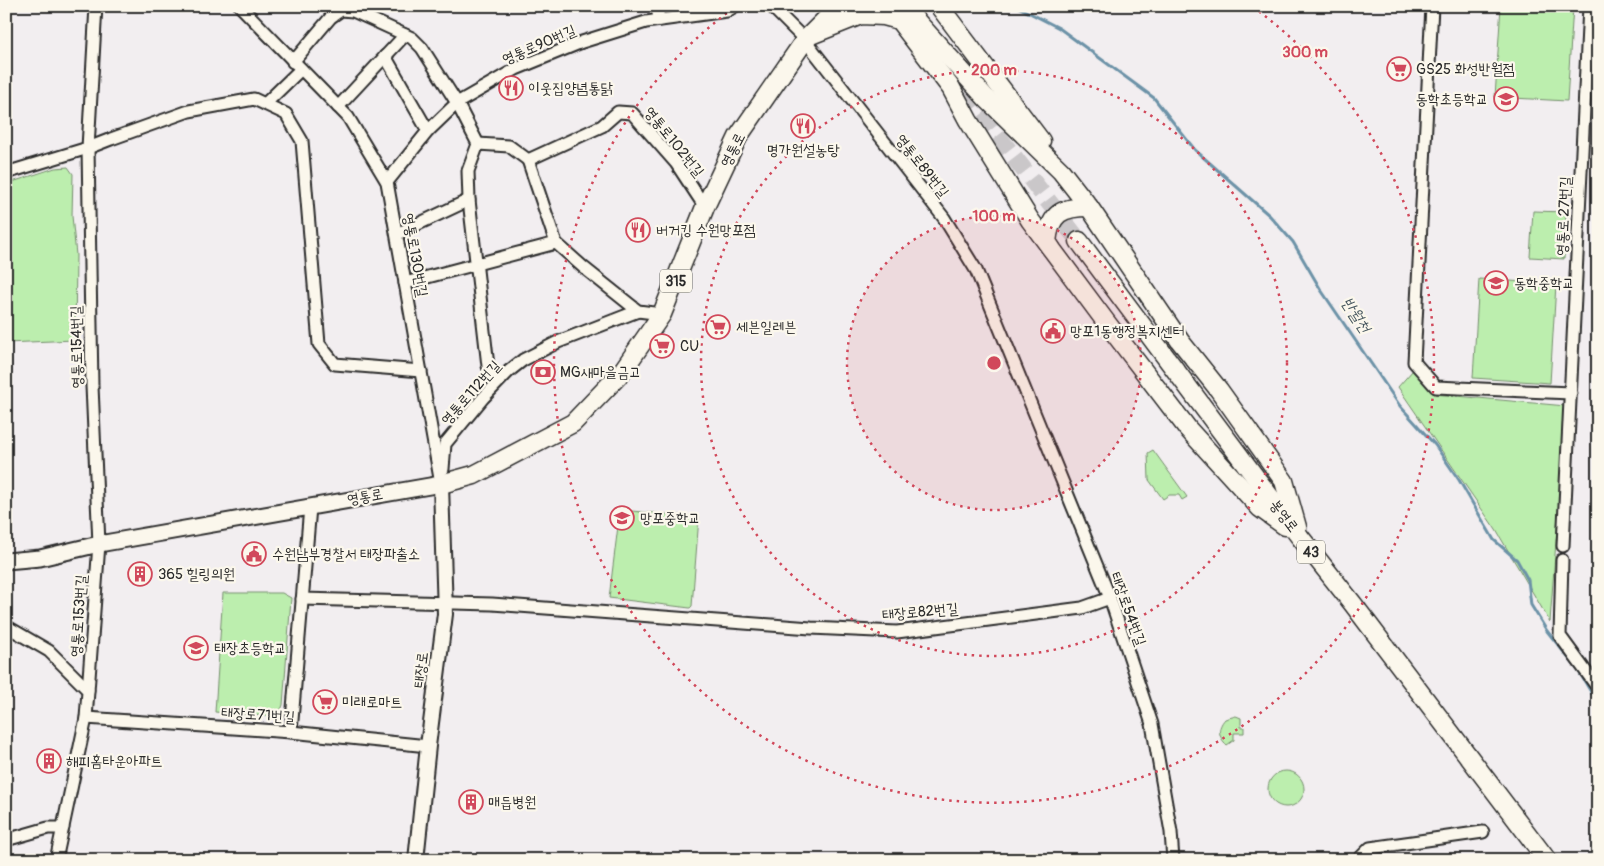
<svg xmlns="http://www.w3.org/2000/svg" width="1604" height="866" font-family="Pangolin,'Poor Story',sans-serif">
<rect width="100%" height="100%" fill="#f2eef0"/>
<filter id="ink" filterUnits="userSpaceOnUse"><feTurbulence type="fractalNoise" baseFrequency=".02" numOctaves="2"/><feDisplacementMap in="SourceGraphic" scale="10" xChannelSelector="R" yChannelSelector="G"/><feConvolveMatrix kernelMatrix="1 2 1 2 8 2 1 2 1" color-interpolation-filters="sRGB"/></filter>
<g filter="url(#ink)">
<g fill="#bceeae" stroke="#748c6c">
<path d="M1501,6H1573L1567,101L1495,97Z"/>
<path d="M68,167L73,174L72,216L76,255L75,340L6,343V184L55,168Z"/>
<path d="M1533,211L1566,212L1564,259L1530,257Z"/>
<path d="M1479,279L1556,284L1550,383L1473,378Z"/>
<path d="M1413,370L1434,394L1566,406L1550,622L1496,530L1398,387Z"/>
<path d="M1153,450L1187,497L1182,500L1179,495H1169L1163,499L1149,480L1148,453Z"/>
<path d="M620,510L699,517L692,606L690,608L609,598Z"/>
<path d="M223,593H282L291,598L283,705L278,717L215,712Z"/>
<path d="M1236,716L1241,718V727H1244V733H1234V740L1227,745C1218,737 1217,728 1225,719Z"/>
<circle cx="1286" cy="789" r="18"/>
</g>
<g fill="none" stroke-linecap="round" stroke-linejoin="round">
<path stroke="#6c92a7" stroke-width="3" d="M1016,6L1059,28L1154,98L1195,150L1270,216L1293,242L1321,290L1400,406L1435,445L1459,480L1494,540L1517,560L1528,580L1531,605L1547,631L1578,670L1598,704"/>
<path stroke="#cac7c9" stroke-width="18" stroke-dasharray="18 9" stroke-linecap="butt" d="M948,72L1079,241"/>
<g stroke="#2b2b2b" stroke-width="15">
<g id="minor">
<path d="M240,6L348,117L387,182L441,484"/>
<path d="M657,6L659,20"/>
<path d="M771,6L805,40L944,218L976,270L1110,598L1152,724L1171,832L1173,860"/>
<path d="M1432,6L1414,362L1436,387L1571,393"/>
<path d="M385,56L428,131"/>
<path d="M293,62L331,17L341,10L353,11L412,38L422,48L457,103L478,144L468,171L469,200L488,366L495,384"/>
<path d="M265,104L301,69"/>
<path d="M338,107L405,35"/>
<path d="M478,144L509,146L528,160L602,126L618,112L632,113L676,163L705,207"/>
<path d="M528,160L556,243L583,267L638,311L662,314"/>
<path d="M6,173L88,148L111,139L189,111L254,99L286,114L302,141L319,344L335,364L421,371"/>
<path d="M387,182L428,131L457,103L516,69L582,42L646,22L727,11L735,6"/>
<path d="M397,234L469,200"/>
<path d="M405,283L556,243"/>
<path d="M443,469L445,444L483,398L509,371L523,360L558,342L638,311"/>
<path d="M1563,546L1589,6"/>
<path d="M1562,560L1560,636L1598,688"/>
<path d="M302,599L492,604L811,628L897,632L1082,608L1110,598"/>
<path d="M6,626L49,651L88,690"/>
<path d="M86,718L291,732L428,746"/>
<path d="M291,732L310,507"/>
<path d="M6,840L48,828H63"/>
<path d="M56,860L86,718L99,544L92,386L88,148L96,6"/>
<path d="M1358,860L1370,848L1483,832"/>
</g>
</g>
<g stroke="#2b2b2b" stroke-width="18">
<path id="tertiary" d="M416,860L428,746L445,614L441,484"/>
</g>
<g stroke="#2b2b2b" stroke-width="19">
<path id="secondary" d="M6,561L40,558L99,544L441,484"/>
</g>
<g stroke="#2b2b2b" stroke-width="21">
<path id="primary" d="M441,484L474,475L573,423L621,373L662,314L705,207L738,137L805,40L839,6"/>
</g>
<g stroke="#2b2b2b" stroke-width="21">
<g id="trunk">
<path d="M888,6L951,88L968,120L1030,220L1106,322L1188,429L1260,508L1285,526"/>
<path d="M903,6L987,99L1061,171L1089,207L1180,341L1219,390L1284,481L1297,527"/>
<path d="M939,6L1041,141"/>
<path d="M811,35L861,15L884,16L899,20"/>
<path d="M1079,241L1300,537L1353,604L1547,860"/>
<path d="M1051,248L1047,242C1050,213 1062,207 1089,207"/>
</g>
</g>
<use href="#minor" stroke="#fbf7ec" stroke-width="11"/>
<use href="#tertiary" stroke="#fbf7ec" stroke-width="14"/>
<use href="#secondary" stroke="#fbf7ec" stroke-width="15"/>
<use href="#primary" stroke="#fbf7ec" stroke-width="18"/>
<use href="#trunk" stroke="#fbf7ec" stroke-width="18"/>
</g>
</g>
<circle cx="994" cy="363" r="147" fill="#d1495b" fill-opacity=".12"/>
<g fill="none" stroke="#d1495b" stroke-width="2.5" stroke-dasharray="2.5 5">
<circle cx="994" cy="363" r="147"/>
<circle cx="994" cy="363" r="293"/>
<path d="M1253 7A440 440 0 1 1 735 7"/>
</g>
<defs>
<g id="supermarket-ring" transform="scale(1.25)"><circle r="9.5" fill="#fbf7ec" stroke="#d1495b" stroke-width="1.5"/><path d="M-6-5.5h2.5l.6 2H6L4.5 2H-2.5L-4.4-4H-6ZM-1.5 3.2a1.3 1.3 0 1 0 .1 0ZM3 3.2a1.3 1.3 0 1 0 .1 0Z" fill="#d1495b"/></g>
<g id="restaurant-ring" transform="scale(1.25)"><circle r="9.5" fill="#fbf7ec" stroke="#d1495b" stroke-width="1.5"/><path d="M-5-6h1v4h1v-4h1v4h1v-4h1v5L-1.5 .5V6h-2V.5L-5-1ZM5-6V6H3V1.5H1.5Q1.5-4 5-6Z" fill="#d1495b"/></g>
<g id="school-ring" transform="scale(1.25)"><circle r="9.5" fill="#fbf7ec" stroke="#d1495b" stroke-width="1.5"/><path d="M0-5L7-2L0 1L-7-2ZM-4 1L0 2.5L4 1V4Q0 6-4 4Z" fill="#d1495b"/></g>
<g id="civic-ring" transform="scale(1.25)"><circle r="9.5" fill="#fbf7ec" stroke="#d1495b" stroke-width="1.5"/><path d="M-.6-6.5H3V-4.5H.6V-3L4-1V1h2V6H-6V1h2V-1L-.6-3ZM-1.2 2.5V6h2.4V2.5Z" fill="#d1495b"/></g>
<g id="bank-ring" transform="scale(1.25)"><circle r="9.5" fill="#fbf7ec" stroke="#d1495b" stroke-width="1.5"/><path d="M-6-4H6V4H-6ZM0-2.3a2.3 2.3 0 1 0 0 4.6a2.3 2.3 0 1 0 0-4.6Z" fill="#d1495b"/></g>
<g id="building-ring" transform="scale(1.25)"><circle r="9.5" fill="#fbf7ec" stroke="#d1495b" stroke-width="1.5"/><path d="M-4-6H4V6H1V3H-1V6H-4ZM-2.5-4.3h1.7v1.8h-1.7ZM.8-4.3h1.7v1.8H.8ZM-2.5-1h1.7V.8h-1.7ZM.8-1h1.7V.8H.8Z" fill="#d1495b"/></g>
</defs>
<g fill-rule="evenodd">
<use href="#supermarket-ring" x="1399" y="69"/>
<use href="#restaurant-ring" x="511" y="88"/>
<use href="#school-ring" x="1506" y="99"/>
<use href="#restaurant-ring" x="803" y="126"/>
<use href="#restaurant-ring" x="638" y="230"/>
<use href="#school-ring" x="1496" y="283"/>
<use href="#supermarket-ring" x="718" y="327"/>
<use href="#civic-ring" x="1053" y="331"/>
<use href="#supermarket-ring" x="662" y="346"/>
<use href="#bank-ring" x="543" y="372"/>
<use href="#school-ring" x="622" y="518"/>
<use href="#civic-ring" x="254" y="554"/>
<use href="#building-ring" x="140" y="574"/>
<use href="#school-ring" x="196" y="648"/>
<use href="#supermarket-ring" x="325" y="702"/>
<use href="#building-ring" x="49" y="761"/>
<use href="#building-ring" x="471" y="802"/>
</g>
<g text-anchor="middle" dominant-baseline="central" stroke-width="4.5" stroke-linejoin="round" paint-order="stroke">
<g fill="#fbf7ec" stroke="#696865" stroke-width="1">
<rect x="660" y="269.5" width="32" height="23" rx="4"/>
<rect x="1297" y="540.5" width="28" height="23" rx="4"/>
</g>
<g font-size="14" font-weight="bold" fill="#2b2b2b">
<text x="676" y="281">315</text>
<text x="1311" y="552">43</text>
</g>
<g font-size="15" fill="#2b2b2b" stroke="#fbf7ec">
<text transform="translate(539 45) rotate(-23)">영통로90번길</text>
<text transform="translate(674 142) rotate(51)">영통로102번길</text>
<text transform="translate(733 150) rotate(-63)">영통로</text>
<text transform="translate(922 166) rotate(52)">영통로89번길</text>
<text transform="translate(1564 216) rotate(-87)">영통로 27번길</text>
<text transform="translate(415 255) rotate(80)">영통로130번길</text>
<text transform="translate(77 347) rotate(-91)">영통로154번길</text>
<text transform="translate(471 393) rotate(-48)">영통로112번길</text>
<text transform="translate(365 497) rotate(-10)">영통로</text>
<text transform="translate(1284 516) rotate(53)">봉영로</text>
<text transform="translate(1128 609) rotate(70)">태장로54번길</text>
<text transform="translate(920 612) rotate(-5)">태장로82번길</text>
<text transform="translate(79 616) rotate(-86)">영통로153번길</text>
<text transform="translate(421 670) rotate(-83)">태장로</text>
<text transform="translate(258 715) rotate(4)">태장로71번길</text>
</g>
<g font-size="15" fill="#2b2b2b" stroke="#fbf7ec" text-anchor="start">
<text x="1416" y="69">GS25 화성반월점</text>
<text x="528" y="88">이웃집양념통닭</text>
<text x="1488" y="99" text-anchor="end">동학초등학교</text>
<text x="803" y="150" text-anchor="middle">명가원설농탕</text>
<text x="656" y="230">버거킹 수원망포점</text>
<text x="1514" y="283">동학중학교</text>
<text x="736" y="327">세븐일레븐</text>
<text x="1070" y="331">망포1동행정복지센터</text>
<text x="680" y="346">CU</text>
<text x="560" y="372">MG새마을금고</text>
<text x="640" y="518">망포중학교</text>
<text x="272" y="554">수원남부경찰서 태장파출소</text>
<text x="158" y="574">365 힐링의원</text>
<text x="214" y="648">태장초등학교</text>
<text x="342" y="702">미래로마트</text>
<text x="66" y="761">해피홈타운아파트</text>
<text x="488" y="802">매듭병원</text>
</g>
<g font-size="16" font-style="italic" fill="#46565e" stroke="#fbf7ec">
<text transform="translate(1356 315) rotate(57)">반월천</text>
</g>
</g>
<circle cx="994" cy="363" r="8" fill="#d1495b" stroke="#fbf7ec" stroke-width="2.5"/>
<g font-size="15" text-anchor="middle" font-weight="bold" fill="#d1495b" stroke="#fbf7ec" stroke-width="4.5" stroke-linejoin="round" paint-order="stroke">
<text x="1305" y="57">300 m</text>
<text x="994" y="75">200 m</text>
<text x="994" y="221">100 m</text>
</g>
<rect width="1604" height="866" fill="none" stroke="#fbf7ec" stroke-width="25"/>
<rect x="12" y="12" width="1579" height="841" fill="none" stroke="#2b2b2b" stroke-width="2" filter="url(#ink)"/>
</svg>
